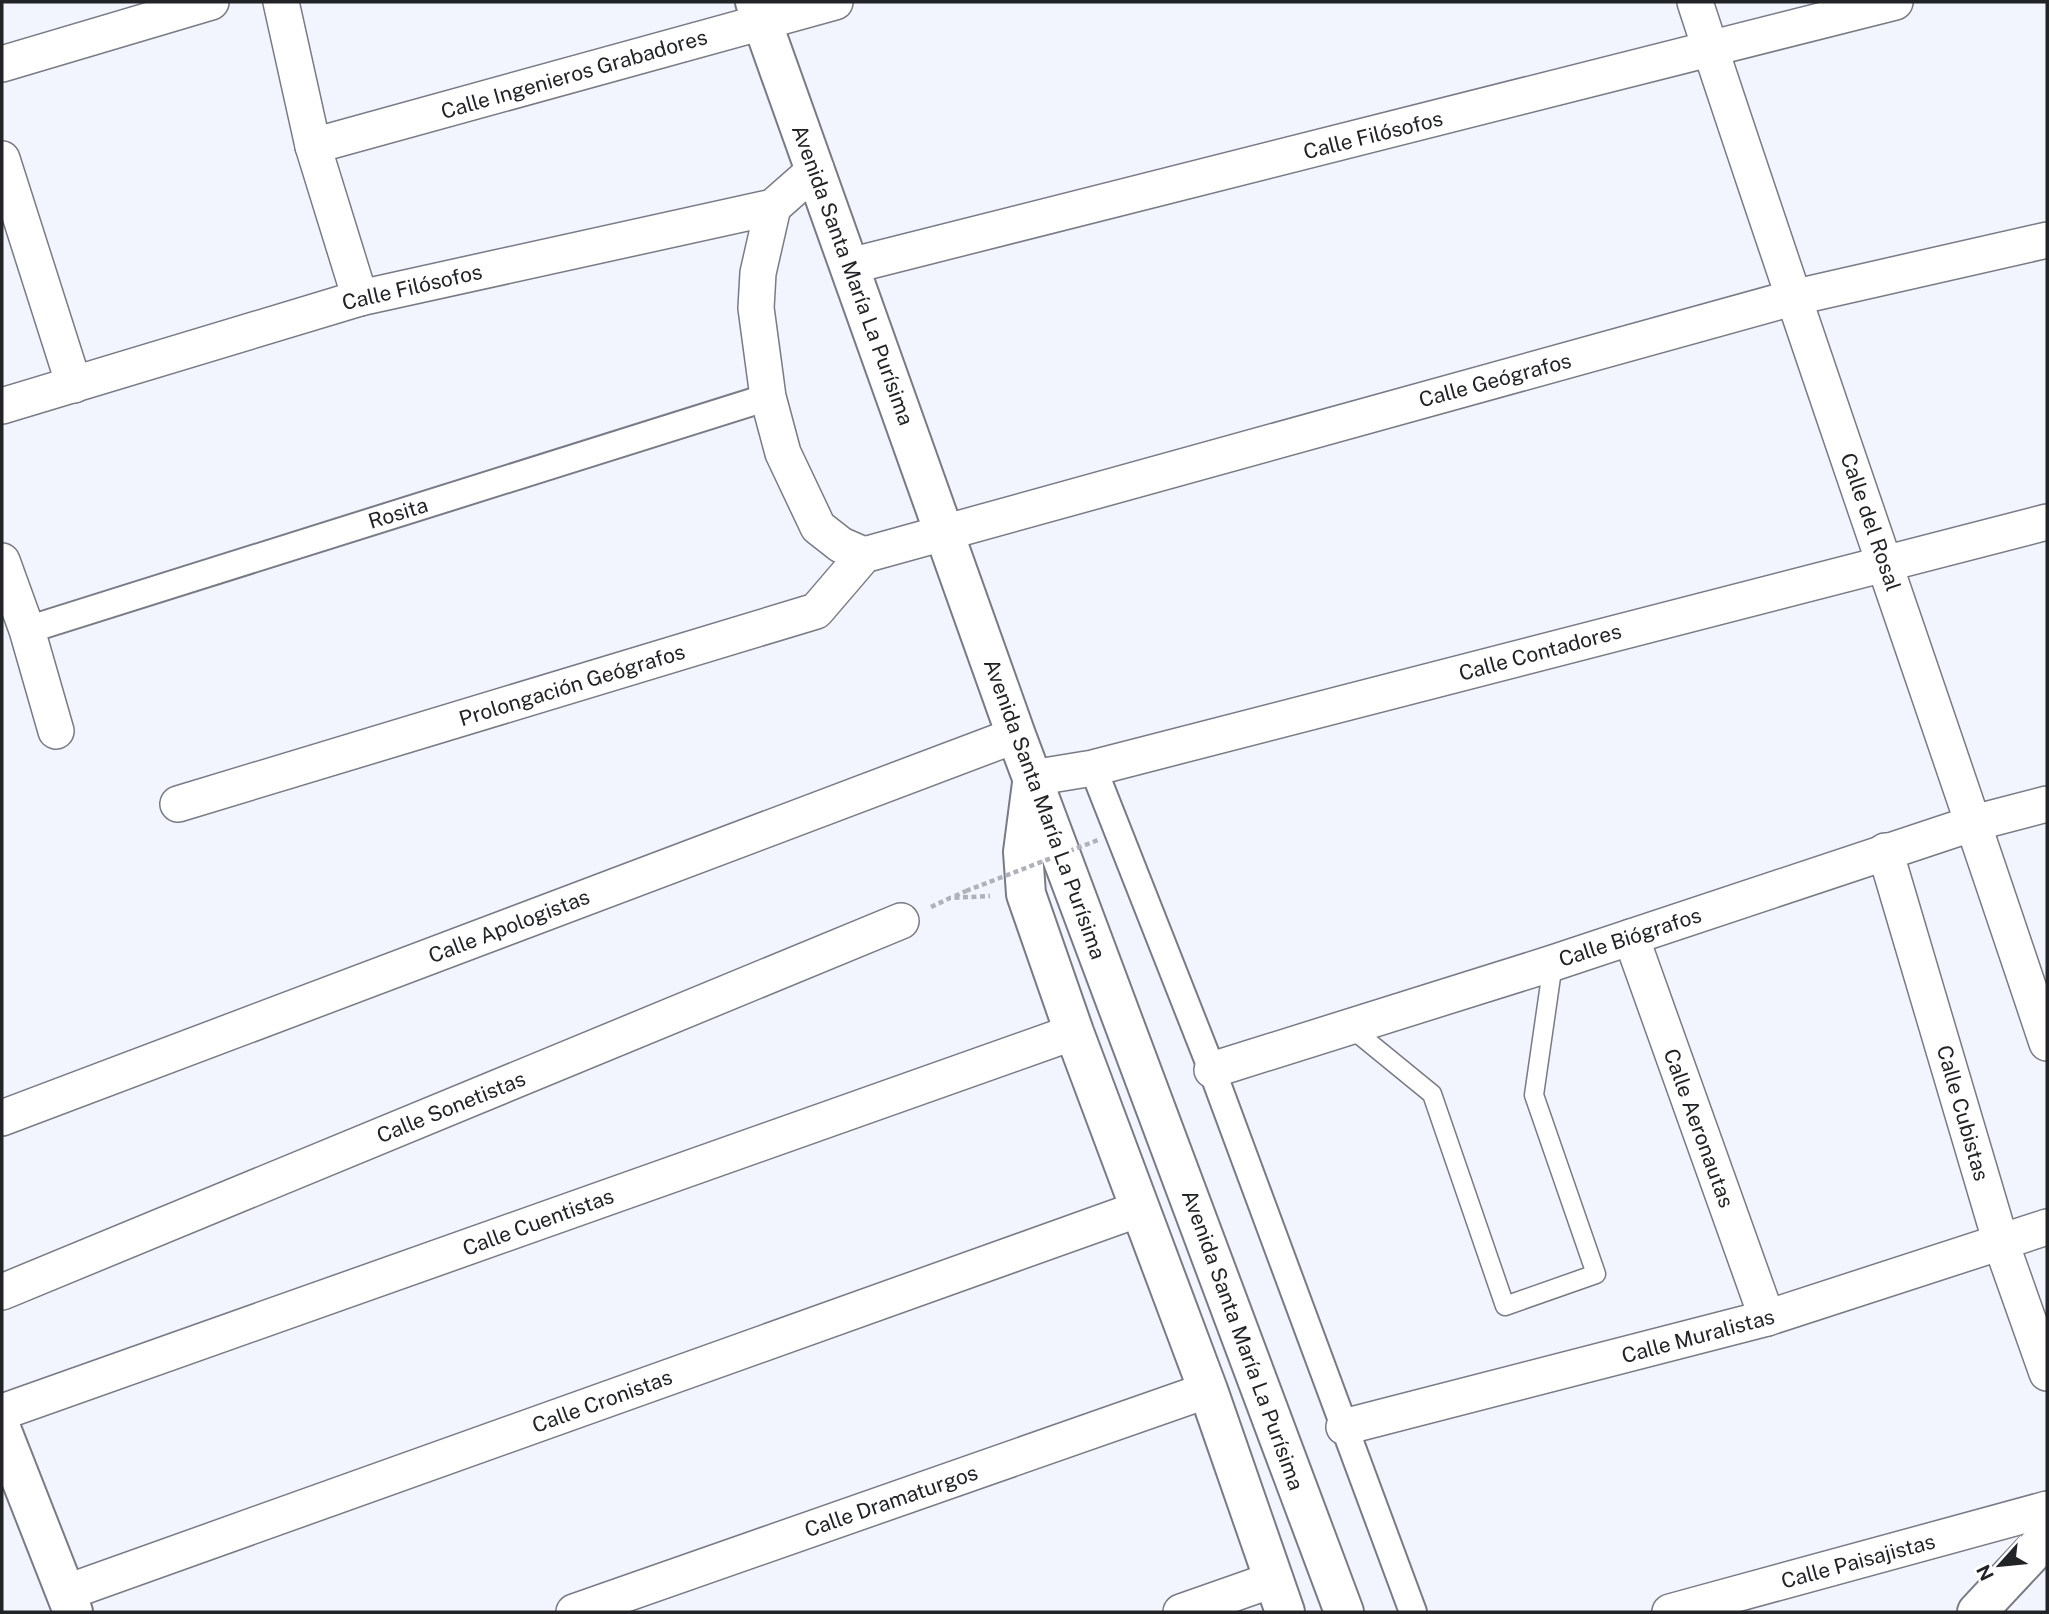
<svg xmlns="http://www.w3.org/2000/svg" width="2049" height="1614" font-family="'Public Sans',sans-serif">
<rect width="100%" height="100%" fill="#f3f5fe"/>
<g fill="none" stroke-linecap="round" stroke-linejoin="round">
<g stroke="#787a85" stroke-width="21">
<path id="service" d="M1350,1027L1432,1094L1505,1306L1596,1274L1534,1095L1553,963"/>
</g>
<g stroke="#787a85" stroke-width="30">
<g id="pedestrian">
<path d="M27,630L768,397"/>
<path d="M1093,768L1212,1070L1413,1612"/>
</g>
</g>
<g stroke="#787a85" stroke-width="38">
<g id="minor">
<path d="M281,2L313,146L360,298"/>
<path d="M1695,2C1809,350 1931,695 2047,1043"/>
<path d="M2,64L211,2"/>
<path d="M313,146L835,2"/>
<path d="M2,159L74,385"/>
<path d="M773,207L758,273L756,308L768,397L783,453L818,527L841,545L864,555"/>
<path d="M850,266L1895,2"/>
<path d="M2,406L360,298L773,207L816,169"/>
<path d="M2,561L27,630L56,731"/>
<path d="M1032,778L1093,768L2047,522"/>
<path d="M178,804L816,611L864,555L1792,298L2047,240"/>
<path d="M1885,851L2001,1243L2047,1373"/>
<path d="M1631,937L1767,1318"/>
<path d="M1212,1070L1553,963L1974,823L2047,804"/>
<path d="M2,1118L1016,735"/>
<path d="M2,1292L901,921"/>
<path d="M2,1412L1074,1032"/>
<path d="M1344,1427L1767,1318L2047,1227"/>
<path d="M65,1593L1139,1209"/>
<path d="M574,1612L1208,1390"/>
<path d="M1181,1612L1275,1579"/>
<path d="M1670,1612L2047,1509"/>
</g>
</g>
<g stroke="#787a85" stroke-width="42">
<path id="tertiary" d="M2,1431L73,1612"/>
</g>
<g stroke="#787a85" stroke-width="42">
<g id="primary">
<path d="M755,2L1016,735L1344,1612"/>
<path d="M1032,783L1023,852L1026,894L1074,1032L1208,1390L1285,1612"/>
<path d="M1977,1612L2047,1537"/>
</g>
</g>
<g stroke="#b0b2b9" stroke-width="4.5" stroke-dasharray="5 3.5" stroke-linecap="butt">
<path d="M955,896L966,891"/>
<path d="M931,907L950,898L990,896"/>
</g>
<use href="#service" stroke="#fff" stroke-width="18"/>
<use href="#pedestrian" stroke="#fff" stroke-width="26"/>
<use href="#minor" stroke="#fff" stroke-width="35"/>
<use href="#tertiary" stroke="#fff" stroke-width="38"/>
<use href="#primary" stroke="#fff" stroke-width="38"/>
<path stroke="#b0b2b9" stroke-width="4.5" stroke-dasharray="5 3.5" stroke-linecap="butt" d="M966,891L1098,840"/>
</g>
<g text-anchor="middle" dominant-baseline="central" stroke-width="7" stroke-linejoin="round" paint-order="stroke">
<g font-size="21" fill="#222327" stroke="#fff">
<text transform="translate(574 74) rotate(-16)">Calle Ingenieros Grabadores</text>
<text transform="translate(1373 135) rotate(-14)">Calle Filósofos</text>
<text transform="translate(853 275) rotate(70)">Avenida Santa María La Purísima</text>
<text transform="translate(412 287) rotate(-13)">Calle Filósofos</text>
<text transform="translate(1495 380) rotate(-15)">Calle Geógrafos</text>
<text transform="translate(398 513) rotate(-17)">Rosita</text>
<text transform="translate(1871 522) rotate(71)">Calle del Rosal</text>
<text transform="translate(1540 652) rotate(-15)">Calle Contadores</text>
<text transform="translate(572 685) rotate(-17)">Prolongación Geógrafos</text>
<text transform="translate(1045 809) rotate(70)">Avenida Santa María La Purísima</text>
<text transform="translate(509 926) rotate(-21)">Calle Apologistas</text>
<text transform="translate(1630 937) rotate(-18)">Calle Biógrafos</text>
<text transform="translate(451 1107) rotate(-22)">Calle Sonetistas</text>
<text transform="translate(1963 1113) rotate(74)">Calle Cubistas</text>
<text transform="translate(1699 1128) rotate(70)">Calle Aeronautas</text>
<text transform="translate(538 1222) rotate(-20)">Calle Cuentistas</text>
<text transform="translate(1698 1336) rotate(-15)">Calle Muralistas</text>
<text transform="translate(1243 1340) rotate(70)">Avenida Santa María La Purísima</text>
<text transform="translate(602 1401) rotate(-20)">Calle Cronistas</text>
<text transform="translate(891 1501) rotate(-19)">Calle Dramaturgos</text>
<text transform="translate(1858 1561) rotate(-15)">Calle Paisajistas</text>
</g>
</g>
<rect width="2049" height="1614" fill="none" stroke="#222327" stroke-width="7"/>
<g transform="translate(2000 1565) rotate(243)" stroke="#ffffff" stroke-width="5" paint-order="stroke">
<path d="M0-5L12 26L0 18L-12 26Z" fill="#222327"/>
<text y="-10" font-size="19" font-weight="bold" text-anchor="middle" fill="#222327">N</text>
</g>
</svg>
